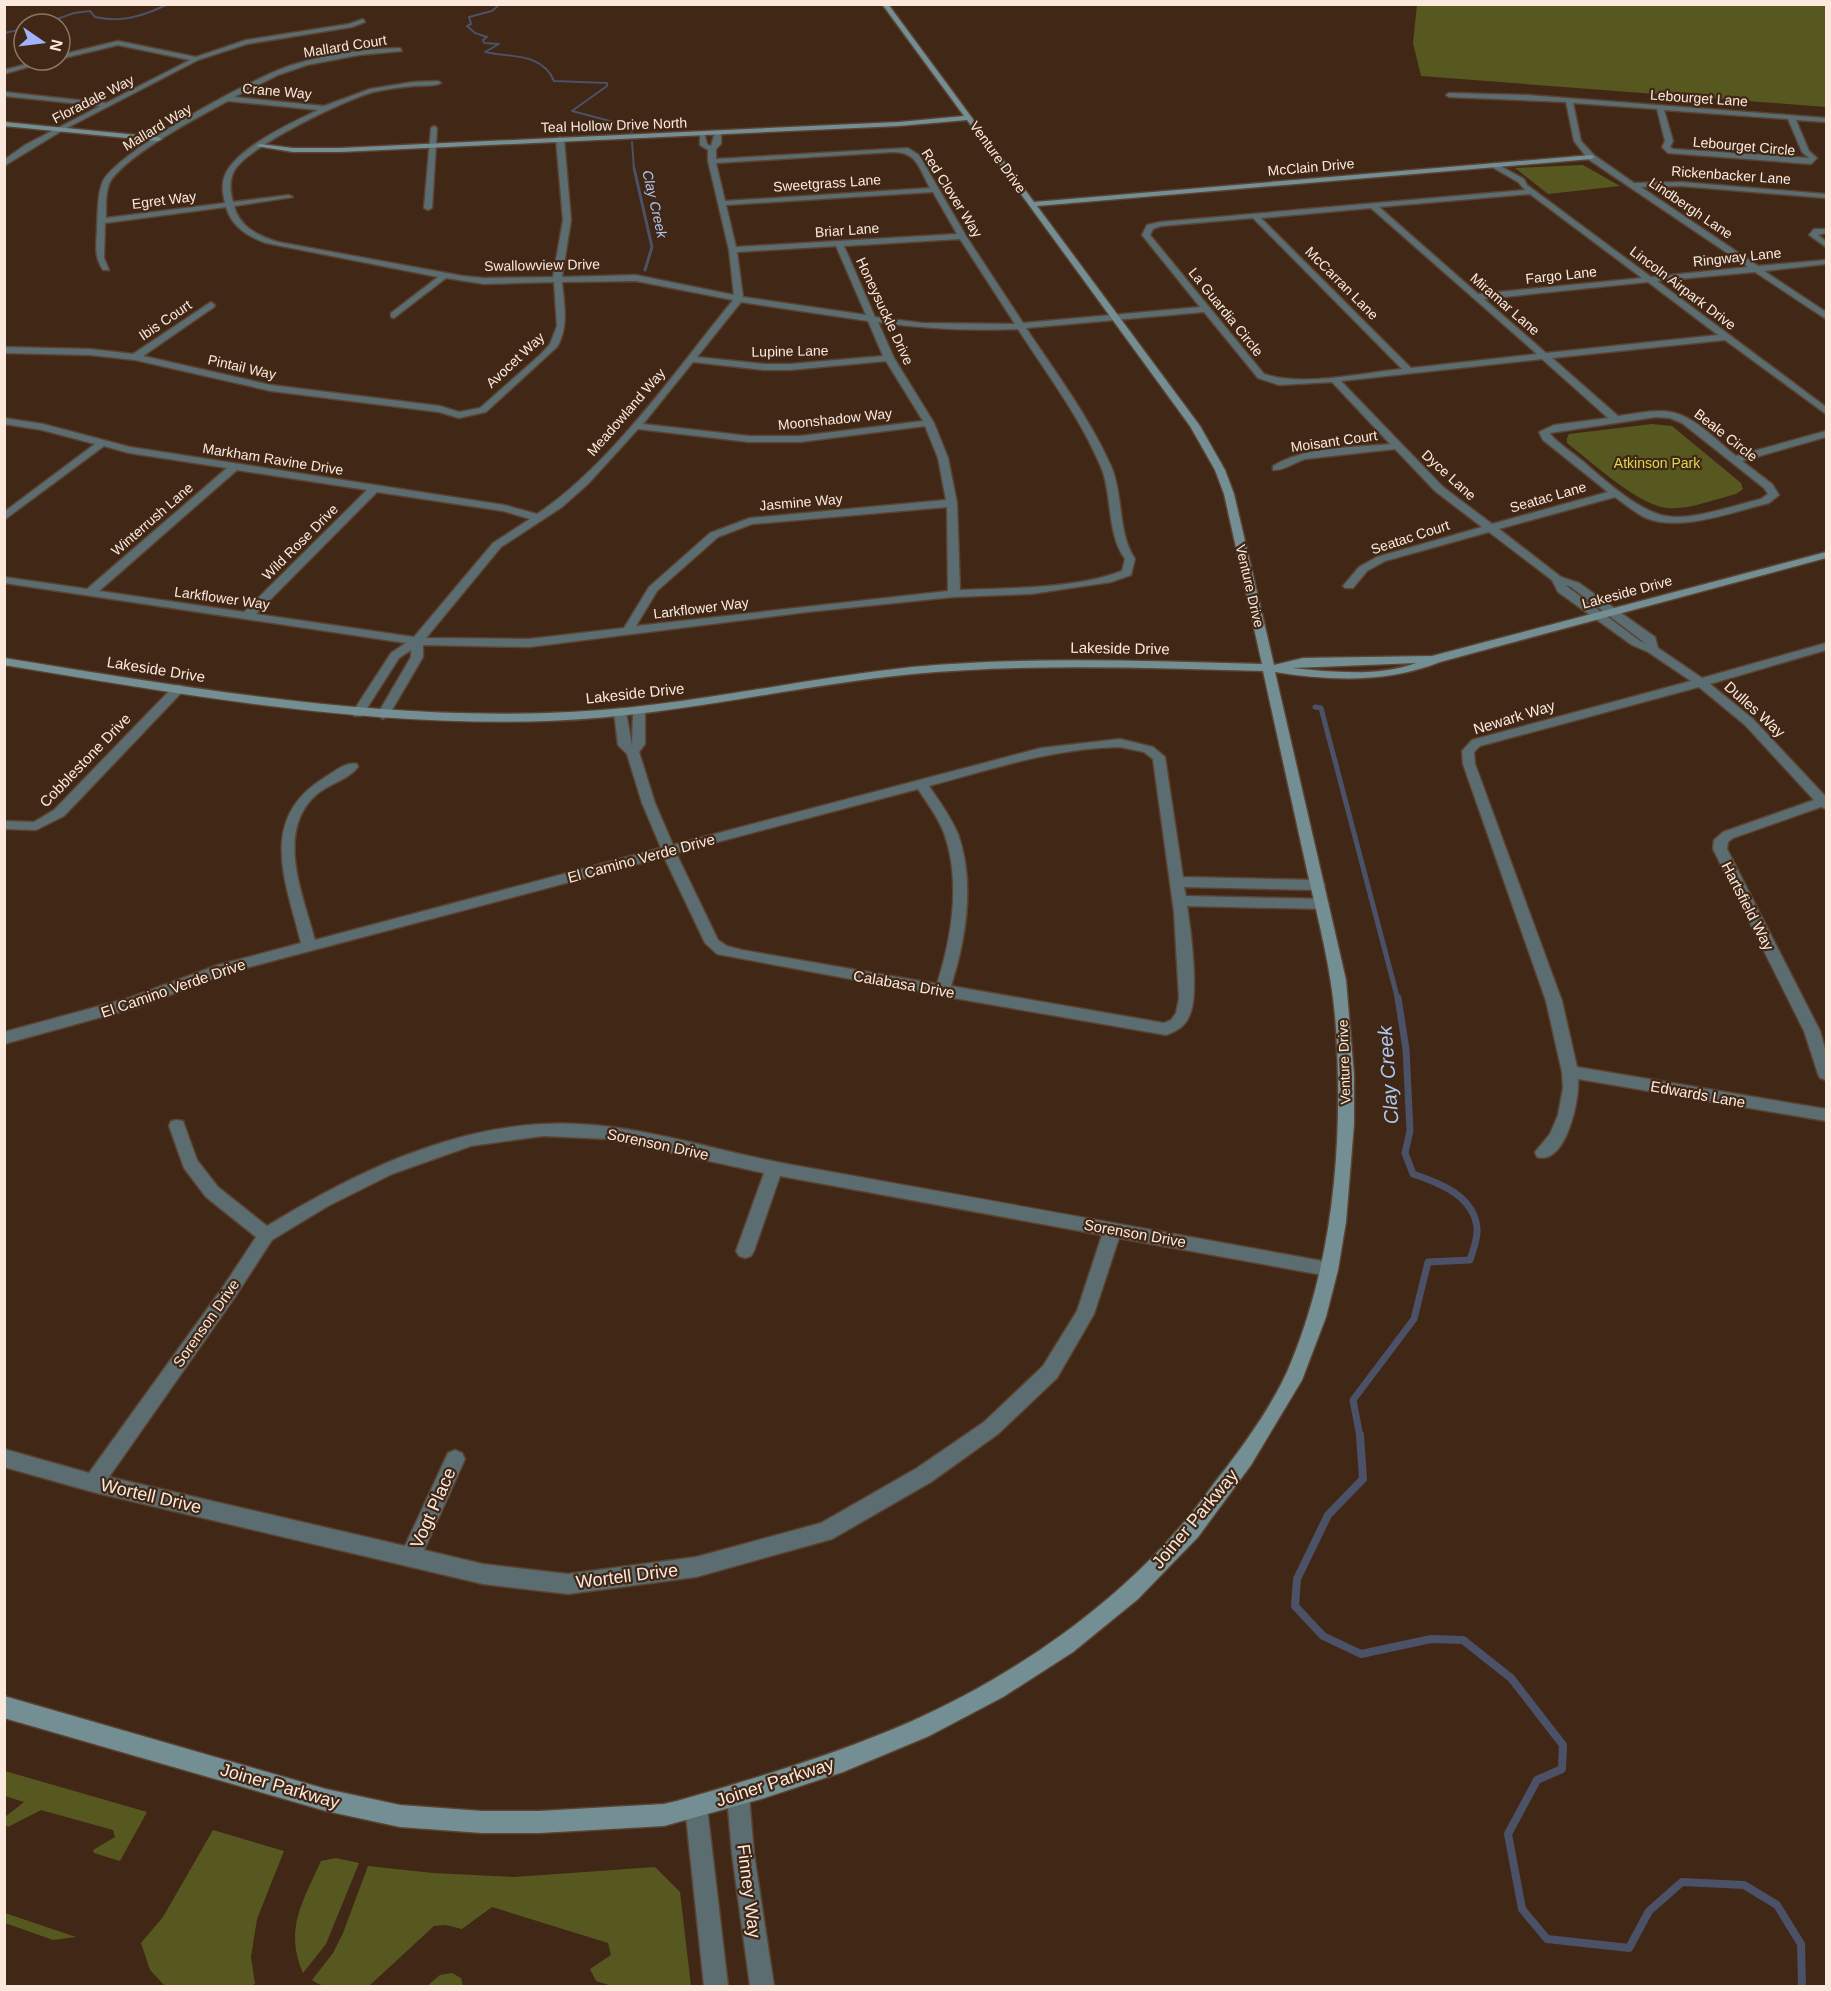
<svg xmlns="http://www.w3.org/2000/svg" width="1831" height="1991" font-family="Arial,sans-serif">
<rect width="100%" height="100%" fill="#412715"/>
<g fill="#575820">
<path d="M1417,5H1826V107L1421,76L1413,43Z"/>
<path d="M1583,165L1620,186L1548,194L1515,168Z"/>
<path d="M1652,424L1672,426L1741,483L1743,489L1736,494C1715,499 1689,510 1668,508C1638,506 1591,461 1567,443V438L1569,434Z"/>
<path d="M5,1771L147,1812L120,1861L94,1853L93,1850L115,1837L113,1830L41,1810L8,1827L5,1824V1817L24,1802L5,1796Z"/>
<path d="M213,1830L284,1851L257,1919L251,1957L255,1984L251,1986H165L150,1970L141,1943L163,1917Z"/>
<path d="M336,1858L359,1863L326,1944L303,1973C284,1929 303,1901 321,1861Z"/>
<path d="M368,1866L433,1873L514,1877L655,1867L680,1892L691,1986H612L596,1981L590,1969L611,1955L608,1943L492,1907L462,1929L446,1925L434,1926L369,1986C353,1987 325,1991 312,1980L333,1953L343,1933Z"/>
<path d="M5,1913L76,1937L53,1940L5,1923Z"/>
<path d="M452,1973L461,1978L463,1986H427L440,1975Z"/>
</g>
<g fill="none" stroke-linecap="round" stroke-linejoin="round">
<g stroke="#4b5167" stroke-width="2">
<path d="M500,4L492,11L469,17L471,24L467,26L475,33L487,37L483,40L484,43L499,44L485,52C510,58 542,52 554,81L607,83V86L572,111L629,126L632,132"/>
<path d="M43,24L74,13L90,11L95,17C121,23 144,16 168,4"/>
<path d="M4,33L24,29"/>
<path d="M632,142L634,169"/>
</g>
<path stroke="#4b5167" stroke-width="3" d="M634,168L652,247L645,270"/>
<path stroke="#4b5167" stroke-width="5" d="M1315,707L1321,708L1398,1000"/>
<path stroke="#4b5167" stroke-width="7" d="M1360,1437L1353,1400L1414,1319L1428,1262L1470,1260C1473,1250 1478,1239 1477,1228C1474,1196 1440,1183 1413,1174L1405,1153L1410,1131L1406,1049L1398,998"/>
<path stroke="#4b5167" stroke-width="8" d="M1360,1435L1363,1479L1328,1515L1297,1579L1295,1606L1323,1636L1361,1654L1431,1639L1463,1640L1511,1678L1563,1745L1562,1769L1537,1780L1508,1834L1522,1909L1547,1939L1629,1948L1649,1911L1682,1882L1744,1885L1777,1905L1801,1944L1802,1986"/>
<g stroke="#5b4231" stroke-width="3">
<g id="street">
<path d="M363,19L365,22L352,27L247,44L198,60L63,130L4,166V160L25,145L100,106L4,96V92L106,103L190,60L118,45L60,59V55L118,41L196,57L246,40L349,24Z"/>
<path d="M400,48L402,51L359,55L307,65L278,75L234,97L324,106L370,89L413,82L438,81L441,83C434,87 423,85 414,86C401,87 387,89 373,92C345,100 248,146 234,171C229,181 230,191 233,202L289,195L293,197L234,206C240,228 259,236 278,242L463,276L484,278L553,277L563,220L556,139L560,137L564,139L571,220L562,277L636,275L734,295L729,250L708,161V150L700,145V132H704L707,144L711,146L715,132L721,133V144L716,149V159L908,148L919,155L966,236L1023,323L1200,307L1142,235L1147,225L1160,222L1525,190L1518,182L1492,167L1495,163L1524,179L1527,185L1651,277L1748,267L1588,159L1574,141L1566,102L1449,97L1446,95L1449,93L1527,95L1826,118V122L1796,120L1809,151L1817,158L1811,164L1668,153L1662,147L1665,141L1657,109L1573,103L1581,141L1594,155L1634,183L1681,182L1826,194V198L1681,186L1641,187L1758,266L1826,260V264L1764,271L1826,312V319L1755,272L1657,281L1826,407V414L1725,340L1552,358L1618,416C1636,414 1657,408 1675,413C1697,419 1718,442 1736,456L1826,431V437L1742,461L1772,484L1779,495L1769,503C1732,512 1681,532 1646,518C1635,513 1624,503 1615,497L1499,529L1561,577L1579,583L1655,637L1658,648L1702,678L1826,643V650L1710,684L1753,719L1826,797V809L1821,807L1733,838L1728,842L1727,849L1820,1031L1826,1052V1080L1820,1078L1818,1074L1804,1031L1713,849L1714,840L1723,832L1814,800L1745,725L1699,687L1480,746L1474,752L1475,764L1562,1001L1577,1067L1826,1109V1121L1578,1079C1580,1099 1566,1166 1537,1157L1535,1152L1550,1134L1558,1115L1563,1088L1562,1072L1546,1001L1463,764L1462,751L1472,740L1691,681L1648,652L1632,645L1558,592L1552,580L1489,532L1385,561L1367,571L1353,588H1345L1343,586L1359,567L1377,557L1482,527L1435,491L1395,449L1305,459C1295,462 1284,471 1273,470V466C1306,446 1352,448 1390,444L1332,382L1279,385L1258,378L1204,312L1026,328C1056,373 1089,417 1111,466C1124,496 1117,532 1135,559L1131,575L1111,582L1031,594L954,597L807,612L529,647L423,645V657L389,715L383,719L377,715L411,657V650L399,658L362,716H354L352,713L391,653L406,643L4,583V577L87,589L227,468L129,453L104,446L4,520V512L95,444L42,430L4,424V418L43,424L130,447L504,505L537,514C610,466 677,369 733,300L636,281L562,282C564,304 569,327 557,347L486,412L459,418L439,412L271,391L135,360L90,355L4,353V347L90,349L133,354L211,302L215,305L214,307L143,356L271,385L440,406L459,412L480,408L541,354L550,344L557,326L554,282L484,284L446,278L394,318L391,317V313L438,277L266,243C247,236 232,227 226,207L105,223L104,258L109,270H103C93,255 97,244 97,226C98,213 97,194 103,181C120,150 256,76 292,65C327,54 364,49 400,48ZM228,101L318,110C293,122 236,148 225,175C221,184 223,194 225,203L106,218C106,207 105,192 110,182C126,155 200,116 228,101ZM1664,110L1788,119L1802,152L1809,158L1673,149L1670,147L1673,141ZM893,152C918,152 919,169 930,188L725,201L716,163ZM933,192L957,234L736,247L726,205ZM1530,194L1642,278L1478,294L1379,207ZM1371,208L1537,354L1411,368L1261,218ZM1253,218L1402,369C1360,373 1304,387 1264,374L1150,235L1153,229L1161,226ZM960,239L1015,324L922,323L875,317L844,246ZM836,246L866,315L743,297L737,252ZM1648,282L1718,335L1546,353L1484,299ZM741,302L868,321L883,356L790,364H764L697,357ZM878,322C925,329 970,331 1018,329C1047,374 1080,417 1101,467C1113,496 1106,532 1125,559L1122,571C1075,589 1010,588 960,590L957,503L948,458L934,423L894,358ZM1542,359L1608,418L1554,425L1539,432L1543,440L1608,492L1492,524L1443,487L1341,381ZM886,361L923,421L800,436H749L643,424L693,362L764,370H790ZM1656,417L1670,418L1682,423L1764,488L1768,494L1761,499C1735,505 1692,521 1666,516C1640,512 1604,480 1585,463C1577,456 1553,440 1550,433ZM925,426L938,458L946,500L750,518L710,533L649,587L624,628L529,639L426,638L501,547L562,507L588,484L638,429L749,442H800ZM237,470L367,490L244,612L99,591ZM377,492L503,511L530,519L493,543L414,637L256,614ZM947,507L948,591L636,626L657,591L718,537L752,524ZM1565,585L1571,587L1645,643L1640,641Z"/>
<path d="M42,60H52L4,74V70Z"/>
<path d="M434,126L437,128L432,208L428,210L424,208L431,128Z"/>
<path d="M1814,229H1826V233L1818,235L1826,241V247L1809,235Z"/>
<path d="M178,685L182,686V692L64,816L36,830L4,829V821L34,822L54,810L174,686Z"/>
<path d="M639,707L645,711V744L639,752L655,803L673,845L1041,748L1120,739L1153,747L1165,757L1183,877L1318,880L1325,885L1318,890L1184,887L1186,896L1322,899L1329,904L1322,909L1187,906C1191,930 1199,994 1190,1014C1186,1026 1177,1031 1166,1035L942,996L717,954L705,943L664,857L227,973L138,1007L4,1044V1032L129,998L218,965L301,943C286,882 257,819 324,778C333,773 345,761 357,764L358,767C348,780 328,784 316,795C275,832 303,895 315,940L661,848L642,803L627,754L618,745L614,712L620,708L626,712L632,745L633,711ZM1120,747L1144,752L1153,759L1174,912L1179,998L1176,1013L1171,1020L1164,1023L951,986C966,939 975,882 958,834C951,817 939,801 929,786C992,769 1054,748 1120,747ZM918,789C927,803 938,817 944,833C961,880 952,937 937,984L742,950L727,946L718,940L676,853Z"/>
<path d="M177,1120L183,1121L197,1160L218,1187L267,1226C351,1175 443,1129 543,1124C623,1119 708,1149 787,1164C967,1196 1147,1229 1328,1262L1334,1264L1337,1269L1334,1274L1328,1276L1119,1238L1094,1314L1057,1378L998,1434L931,1482L832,1539L696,1577L568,1594L483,1584L93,1492L4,1467V1449L89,1473L223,1287L256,1237L206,1197L184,1168L169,1126L171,1121ZM543,1136L608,1139L764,1173L736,1251L739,1256L745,1258L751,1256L754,1251L780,1176L1102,1235L1077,1311L1043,1366L984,1422L917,1468L821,1523L696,1557L568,1574L483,1564L424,1550L465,1459L462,1453L455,1450L448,1453L405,1546L109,1477L235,1297L272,1240L328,1206L392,1174L471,1146Z"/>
<path d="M738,1785L746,1788L749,1796L754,1854L774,1986H750L732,1854L727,1796L730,1788Z"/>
<path d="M696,1796L704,1799L707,1807L728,1986H704L685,1807L688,1799Z"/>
</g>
</g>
<g stroke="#5b4231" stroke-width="3">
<g id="secondary">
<path d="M882,4H888L1034,202L1591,155L1595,157L1591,159L1037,206L1200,426L1225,470L1234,494L1274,665L1303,658L1432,656L1826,552V558L1440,662C1387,683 1331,681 1275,672L1346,980L1354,1075V1124L1346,1222L1338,1270L1326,1317L1302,1380L1251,1465L1198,1537L1138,1599L1073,1652L1003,1697L929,1736L843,1772L761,1799L664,1826L539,1833H482L400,1827L326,1811L4,1718V1696L326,1789L400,1805L482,1811H539L664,1804L677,1801C756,1778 834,1755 910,1722C1010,1678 1115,1606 1185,1521C1200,1504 1212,1485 1226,1468C1251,1435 1277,1398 1292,1360C1334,1256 1343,1141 1336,1029C1333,977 1320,927 1308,875C1293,807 1278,739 1263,671C1147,668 1030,663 913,674C791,686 671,717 548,721C364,727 185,695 4,665V658C185,687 364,719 547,713C670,710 790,680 912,667C1028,656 1145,661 1262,664L1224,494L1215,470L1190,426L967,120L899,126L340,152H293L256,146L260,144L293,148H340L899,122L964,116ZM1416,663C1378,677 1332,672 1292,668Z"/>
<path d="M4,122L158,137L162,139L158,141L4,126Z"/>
</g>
</g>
<use href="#street" fill="#5b6d70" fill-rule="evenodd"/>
<use href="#secondary" fill="#738f94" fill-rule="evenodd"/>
</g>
<g text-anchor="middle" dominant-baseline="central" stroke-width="4.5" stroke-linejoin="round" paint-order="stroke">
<g font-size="14" fill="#fbe9de" stroke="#412715">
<text transform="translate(345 46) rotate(-9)">Mallard Court</text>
<text transform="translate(277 91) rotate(5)">Crane Way</text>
<text transform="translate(1699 98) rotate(4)">Lebourget Lane</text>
<text transform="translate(93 99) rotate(-27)">Floradale Way</text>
<text transform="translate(614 125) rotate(-2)">Teal Hollow Drive North</text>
<text transform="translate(157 127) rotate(-31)">Mallard Way</text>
<text transform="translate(1744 146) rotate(5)">Lebourget Circle</text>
<text transform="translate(998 157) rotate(54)">Venture Drive</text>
<text transform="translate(1311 167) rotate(-5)">McClain Drive</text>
<text transform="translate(1731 175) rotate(4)">Rickenbacker Lane</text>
<text transform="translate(827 183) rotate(-4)">Sweetgrass Lane</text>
<text transform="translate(952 193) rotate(58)">Red Clover Way</text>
<text transform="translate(164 200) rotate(-7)">Egret Way</text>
<text transform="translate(1691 208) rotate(34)">Lindbergh Lane</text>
<text transform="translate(847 230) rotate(-4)">Briar Lane</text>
<text transform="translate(1737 257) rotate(-6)">Ringway Lane</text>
<text transform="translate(542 265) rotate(-1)">Swallowview Drive</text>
<text transform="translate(1561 275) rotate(-6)">Fargo Lane</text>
<text transform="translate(1342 283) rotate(45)">McCarran Lane</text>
<text transform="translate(1683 288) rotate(37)">Lincoln Airpark Drive</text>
<text transform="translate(1505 304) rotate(41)">Miramar Lane</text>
<text transform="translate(885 311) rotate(65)">Honeysuckle Drive</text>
<text transform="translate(1226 312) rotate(51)">La Guardia Circle</text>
<text transform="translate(165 320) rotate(-34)">Ibis Court</text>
<text transform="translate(790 351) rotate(-1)">Lupine Lane</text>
<text transform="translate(515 360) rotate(-43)">Avocet Way</text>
<text transform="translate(242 367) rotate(13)">Pintail Way</text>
<text transform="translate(626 412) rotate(-49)">Meadowland Way</text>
<text transform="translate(835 419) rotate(-6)">Moonshadow Way</text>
<text transform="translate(1726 435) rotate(38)">Beale Circle</text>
<text transform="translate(1334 441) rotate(-8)">Moisant Court</text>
<text transform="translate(273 459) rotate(9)">Markham Ravine Drive</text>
<text transform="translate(1449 475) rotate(42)">Dyce Lane</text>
<text transform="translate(1548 497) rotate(-16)">Seatac Lane</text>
<text transform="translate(801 502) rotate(-5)">Jasmine Way</text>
<text transform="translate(152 519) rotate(-41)">Winterrush Lane</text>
<text transform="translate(1410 537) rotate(-18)">Seatac Court</text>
<text transform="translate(300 542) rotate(-45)">Wild Rose Drive</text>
<text transform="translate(1250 586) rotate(77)">Venture Drive</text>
<text transform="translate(1627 592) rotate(-15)">Lakeside Drive</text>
<text transform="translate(222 598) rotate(8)">Larkflower Way</text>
<text transform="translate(701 608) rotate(-7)">Larkflower Way</text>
<text transform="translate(1344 1062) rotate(-92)">Venture Drive</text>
</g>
<g font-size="14" font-style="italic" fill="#aec8f0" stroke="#412715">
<text transform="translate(655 204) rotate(77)">Clay Creek</text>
</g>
<g font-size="14" fill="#d9db51" stroke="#412715">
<text x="1657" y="463">Atkinson Park</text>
</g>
<g font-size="15" fill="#fbe9de" stroke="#412715">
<text transform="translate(1120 648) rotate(1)">Lakeside Drive</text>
<text transform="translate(156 669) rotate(9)">Lakeside Drive</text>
<text transform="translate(635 693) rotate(-6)">Lakeside Drive</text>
<text transform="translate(1755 709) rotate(42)">Dulles Way</text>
<text transform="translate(1514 717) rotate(-17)">Newark Way</text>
<text transform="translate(85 760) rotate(-46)">Cobblestone Drive</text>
<text transform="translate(641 858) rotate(-15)">El Camino Verde Drive</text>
<text transform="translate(1748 906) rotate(63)">Hartsfield Way</text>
<text transform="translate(904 984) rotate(10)">Calabasa Drive</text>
<text transform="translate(173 988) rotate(-19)">El Camino Verde Drive</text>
<text transform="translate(1698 1094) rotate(10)">Edwards Lane</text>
<text transform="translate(658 1144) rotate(12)">Sorenson Drive</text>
<text transform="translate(1135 1233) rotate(10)">Sorenson Drive</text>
<text transform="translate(206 1323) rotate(-55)">Sorenson Drive</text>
</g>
<g font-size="18" fill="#fbe9de" stroke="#412715">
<text transform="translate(151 1496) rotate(13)">Wortell Drive</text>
<text transform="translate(433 1508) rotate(-66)">Vogt Place</text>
<text transform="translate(1195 1519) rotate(-50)">Joiner Parkway</text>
<text transform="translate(627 1576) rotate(-7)">Wortell Drive</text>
<text transform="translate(775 1782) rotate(-18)">Joiner Parkway</text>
<text transform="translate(280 1786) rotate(16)">Joiner Parkway</text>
<text transform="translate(749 1891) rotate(83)">Finney Way</text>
</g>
<g font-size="20" font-style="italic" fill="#aec8f0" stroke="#412715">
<text transform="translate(1388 1075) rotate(-94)">Clay Creek</text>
</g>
</g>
<rect width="1831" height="1991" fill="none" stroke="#fbe9de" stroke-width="12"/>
<g transform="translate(42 42) rotate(104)"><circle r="28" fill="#412715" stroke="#8b7565" stroke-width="1.5"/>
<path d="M0-4.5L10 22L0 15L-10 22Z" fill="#a2b2fd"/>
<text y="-9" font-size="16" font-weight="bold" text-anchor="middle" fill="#fbe9de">N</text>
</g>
</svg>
